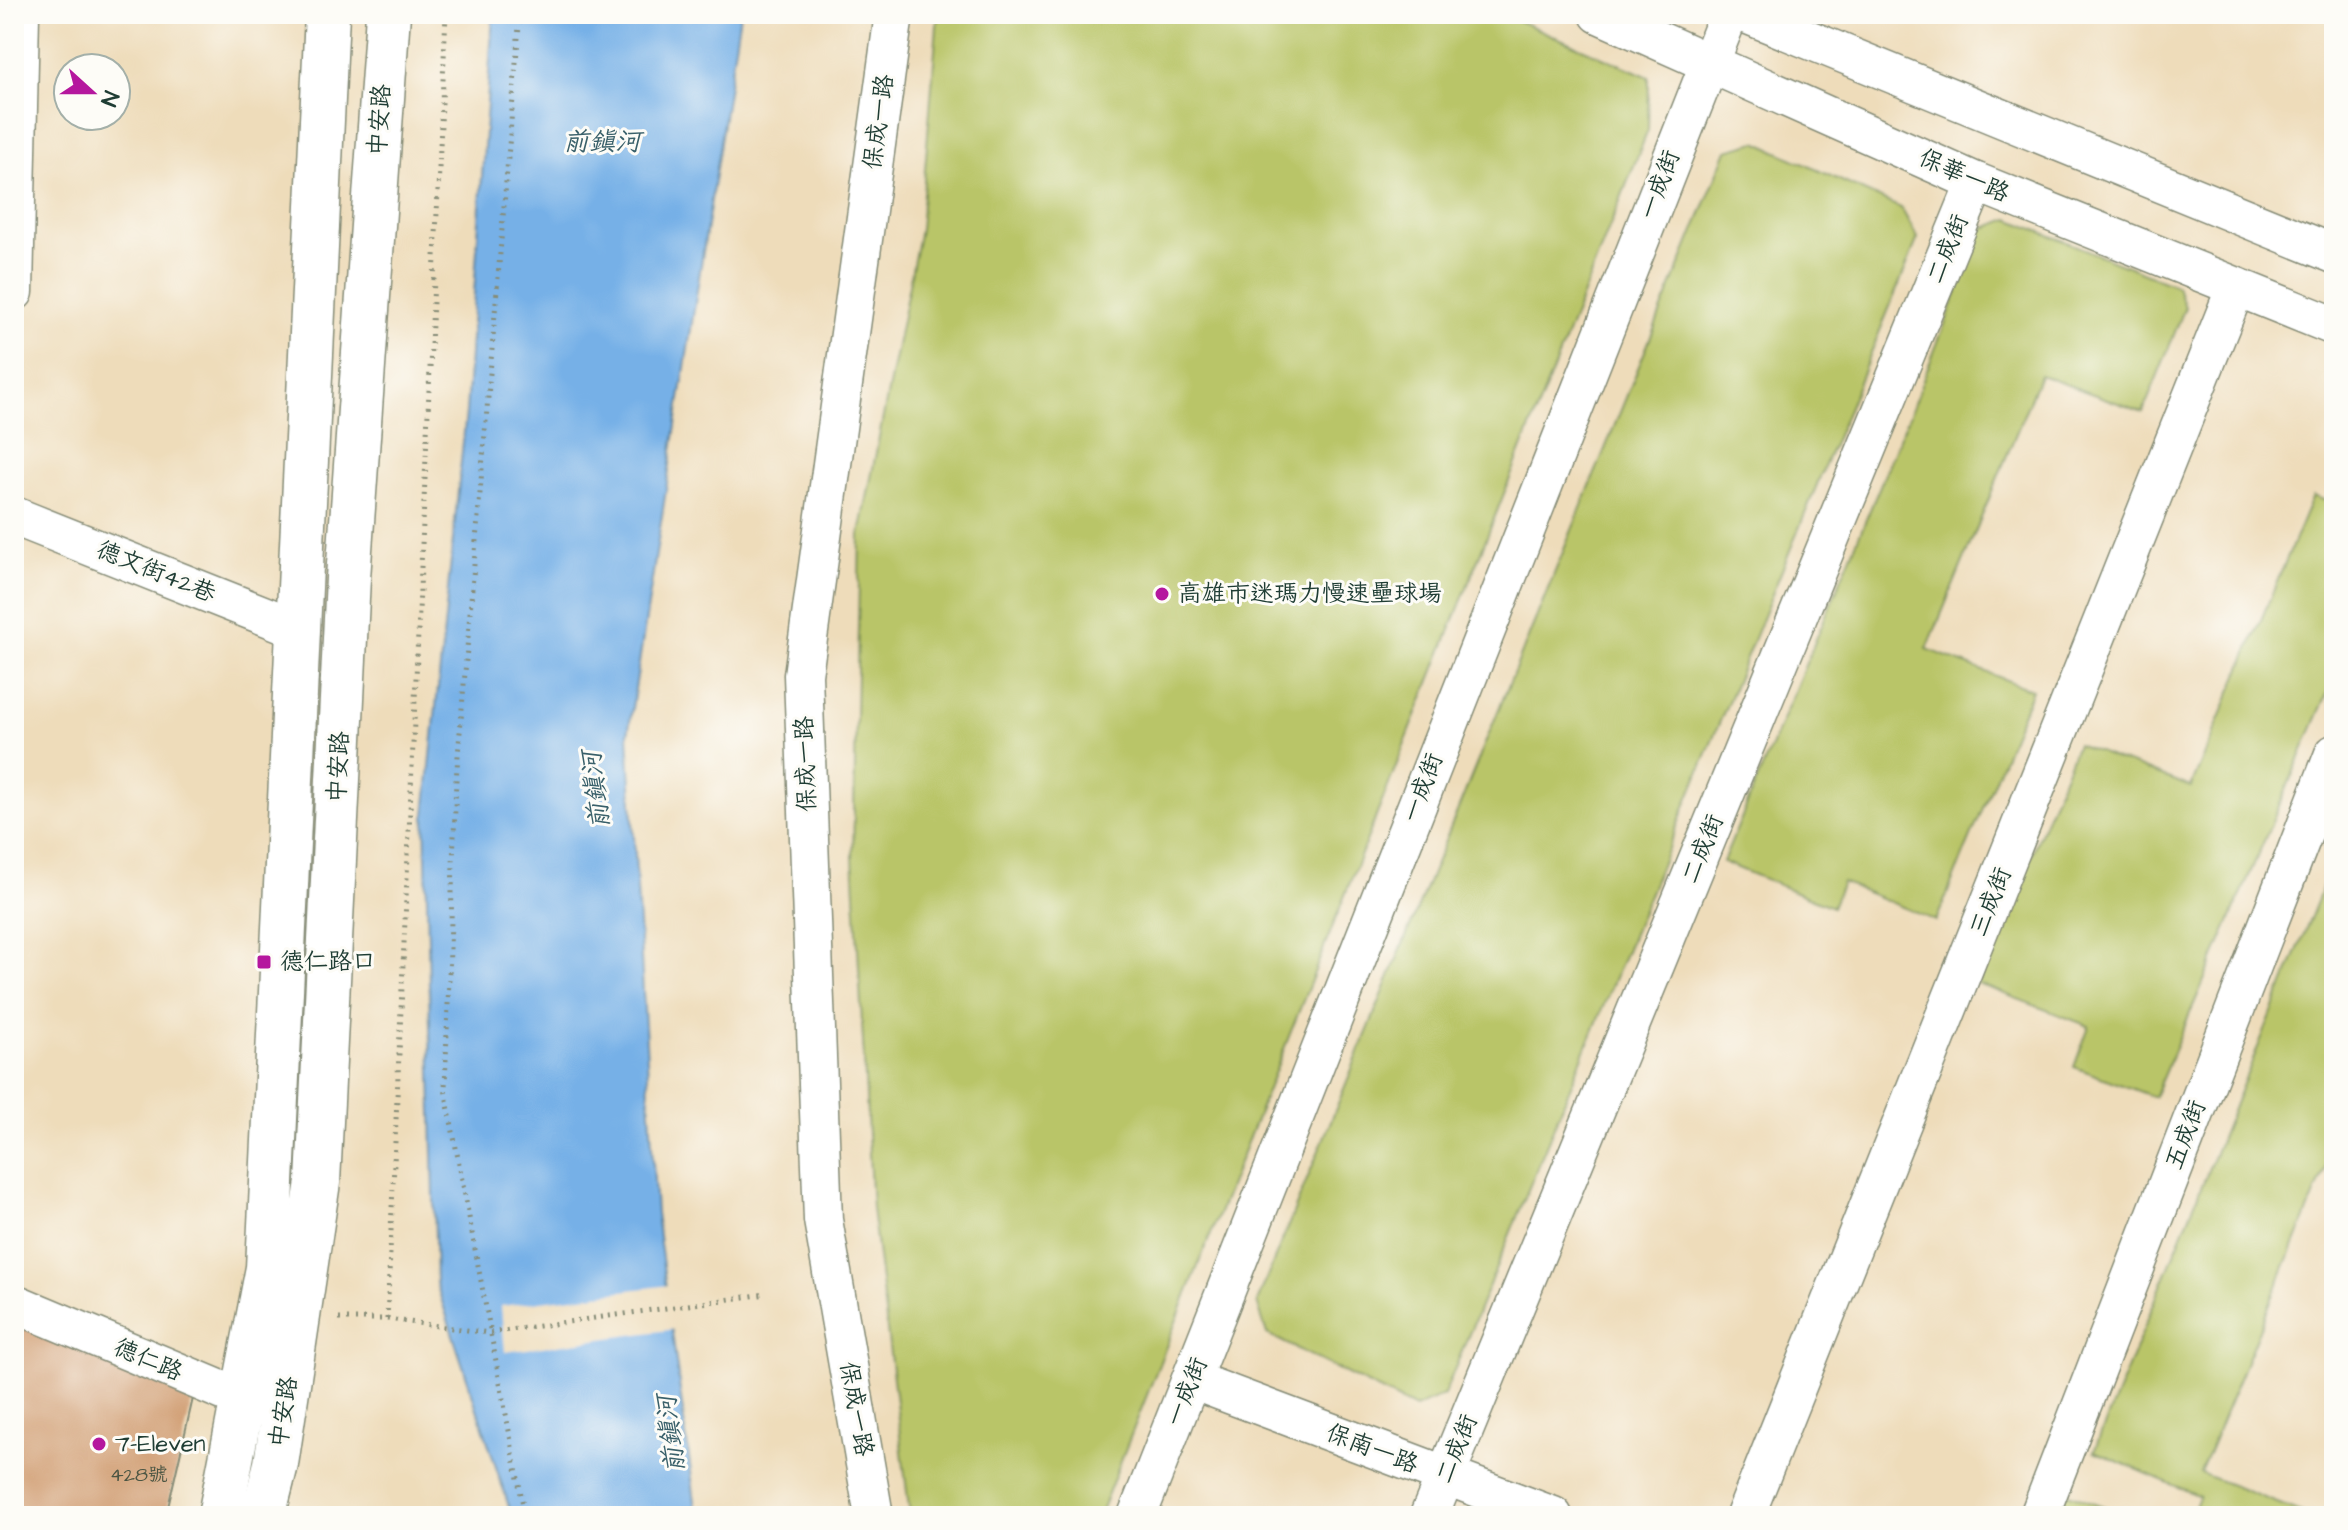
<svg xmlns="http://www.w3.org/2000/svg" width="2348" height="1530" font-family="'Architects Daughter','LXGW WenKai TC',sans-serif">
<rect width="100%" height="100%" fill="#fdfcf7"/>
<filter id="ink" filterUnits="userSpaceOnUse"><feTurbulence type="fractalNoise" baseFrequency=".0125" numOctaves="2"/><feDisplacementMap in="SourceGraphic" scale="16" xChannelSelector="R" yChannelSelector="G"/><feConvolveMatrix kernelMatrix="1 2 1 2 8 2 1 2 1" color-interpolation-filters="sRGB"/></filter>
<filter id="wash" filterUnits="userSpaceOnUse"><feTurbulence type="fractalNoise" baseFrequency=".006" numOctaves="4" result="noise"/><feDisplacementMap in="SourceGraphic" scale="32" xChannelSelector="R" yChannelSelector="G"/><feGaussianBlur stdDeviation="1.8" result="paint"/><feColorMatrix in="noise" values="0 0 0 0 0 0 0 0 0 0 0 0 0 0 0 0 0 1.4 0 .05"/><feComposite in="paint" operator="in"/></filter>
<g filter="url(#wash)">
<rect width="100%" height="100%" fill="#eedcba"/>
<g fill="#b9c567" stroke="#6c814e" stroke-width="2">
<path d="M938,14H1503L1649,77L1648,130L1099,1516H910L872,1208L853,857L860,534L920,229Z"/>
<path d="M1756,142L1901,208L1918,238L1444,1395L1415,1408L1267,1334L1257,1302L1727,150Z"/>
<path d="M2009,219L2177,286L2185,307L2143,412L2040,375L1927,649L2032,690L1936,921L1842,882L1832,907L1723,862L1907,421L1982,229Z"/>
<path d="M2313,496L2334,504V678L2154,1097L2074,1067L2089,1026L1978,984L2077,744L2191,787Z"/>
<path d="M2325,882L2334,885V1148L2200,1473L2308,1515L2192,1516L2199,1496L2094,1451Z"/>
<path d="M2063,1491L2129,1516H2054Z"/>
</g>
<path fill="#76b0e7" stroke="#4a768e" stroke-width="2" d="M493,14H740L628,734L656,1214L697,1516H512L436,1283L425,815L466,412Z"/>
<path fill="#eedcba" d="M670,1285L676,1329L505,1352L501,1306Z"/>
<g id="blocks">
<path fill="#d09c71" d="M14,1322L193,1398L166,1516H14Z"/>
</g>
</g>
<g filter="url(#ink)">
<use href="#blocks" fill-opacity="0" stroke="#868c77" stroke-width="2"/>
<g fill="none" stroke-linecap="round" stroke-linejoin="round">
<g stroke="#868c77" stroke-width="41">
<g id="minor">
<path d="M1599,14L1976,182L2334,326"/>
<path d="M1746,14L2334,254"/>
<path d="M14,292L20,14"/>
<path d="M14,516L298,629"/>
<path d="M14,1303L240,1398L270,1406"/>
<path d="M1192,1380L1553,1516"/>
<path d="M874,1516L823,1220L803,675L894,14"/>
<path d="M1137,1516L1729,14"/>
<path d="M1429,1516L1976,182"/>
<path d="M1745,1516L2236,287"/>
<path d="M2039,1516L2334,754"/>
</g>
</g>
<g stroke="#868c77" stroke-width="47">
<g id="tertiary">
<path d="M220,1516L268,1268L327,14"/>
<path d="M263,1516L276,1464L318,1182L348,578L388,14"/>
</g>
</g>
<g stroke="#868c77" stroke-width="5" stroke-dasharray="2 6" stroke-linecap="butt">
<path d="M520,14L456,780L445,1089L525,1516"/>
<path d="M339,1319H387L489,1333L766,1294"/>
<path d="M387,1319L446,14"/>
</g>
<use href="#minor" stroke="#fff" stroke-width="38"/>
<use href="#tertiary" stroke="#fff" stroke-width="44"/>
</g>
</g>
<g fill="#b5179e" stroke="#fdfcf7" stroke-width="3">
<circle cx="1162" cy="594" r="8"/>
<rect x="256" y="954" width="16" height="16" rx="4"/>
<circle cx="99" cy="1444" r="8"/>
</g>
<g text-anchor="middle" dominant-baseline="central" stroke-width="6" stroke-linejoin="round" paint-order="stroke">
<g font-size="20" fill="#4b5543">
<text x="139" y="1475">428號</text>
</g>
<g font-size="24" fill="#1f3d34" stroke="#fdfcf7">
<text transform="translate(380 120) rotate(-86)">中安路</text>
<text transform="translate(879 122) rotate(-82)">保成一路</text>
<text transform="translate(1964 176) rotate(24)">保華一路</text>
<text transform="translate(1660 185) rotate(-69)">一成街</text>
<text transform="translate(1948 249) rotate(-68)">二成街</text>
<text transform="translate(156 572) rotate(22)">德文街42巷</text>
<text transform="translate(806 764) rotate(-92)">保成一路</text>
<text transform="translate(339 767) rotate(-87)">中安路</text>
<text transform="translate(1423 788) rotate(-69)">一成街</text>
<text transform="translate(1703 849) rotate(-68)">二成街</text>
<text transform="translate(1991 902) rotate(-68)">三成街</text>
<text transform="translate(2186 1135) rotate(-69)">五成街</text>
<text transform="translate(148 1360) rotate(23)">德仁路</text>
<text transform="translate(1187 1392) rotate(-68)">一成街</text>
<text transform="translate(856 1409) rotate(80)">保成一路</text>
<text transform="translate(284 1412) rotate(-81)">中安路</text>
<text transform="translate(1372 1449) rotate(21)">保南一路</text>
<text transform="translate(1457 1449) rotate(-68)">二成街</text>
</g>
<g font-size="24" fill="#1f3d34" stroke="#fdfcf7" text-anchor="start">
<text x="1178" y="594">高雄市迷瑪力慢速壘球場</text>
<text x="280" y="962">德仁路口</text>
<text x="115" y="1444">7-Eleven</text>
</g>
<g font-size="26" font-style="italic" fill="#39606a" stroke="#fdfcf7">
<text x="602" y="142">前鎮河</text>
<text transform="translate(596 790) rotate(-97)">前鎮河</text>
<text transform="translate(671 1434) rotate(-97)">前鎮河</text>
</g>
</g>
<rect width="2348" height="1530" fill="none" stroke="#fdfcf7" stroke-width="48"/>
<g transform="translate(92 92) rotate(111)"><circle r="38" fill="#fdfcf7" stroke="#a4b0a9" stroke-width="2"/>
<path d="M0-6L14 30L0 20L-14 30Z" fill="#b5179e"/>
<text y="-12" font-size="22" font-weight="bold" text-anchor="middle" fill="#1f3d34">N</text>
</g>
</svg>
